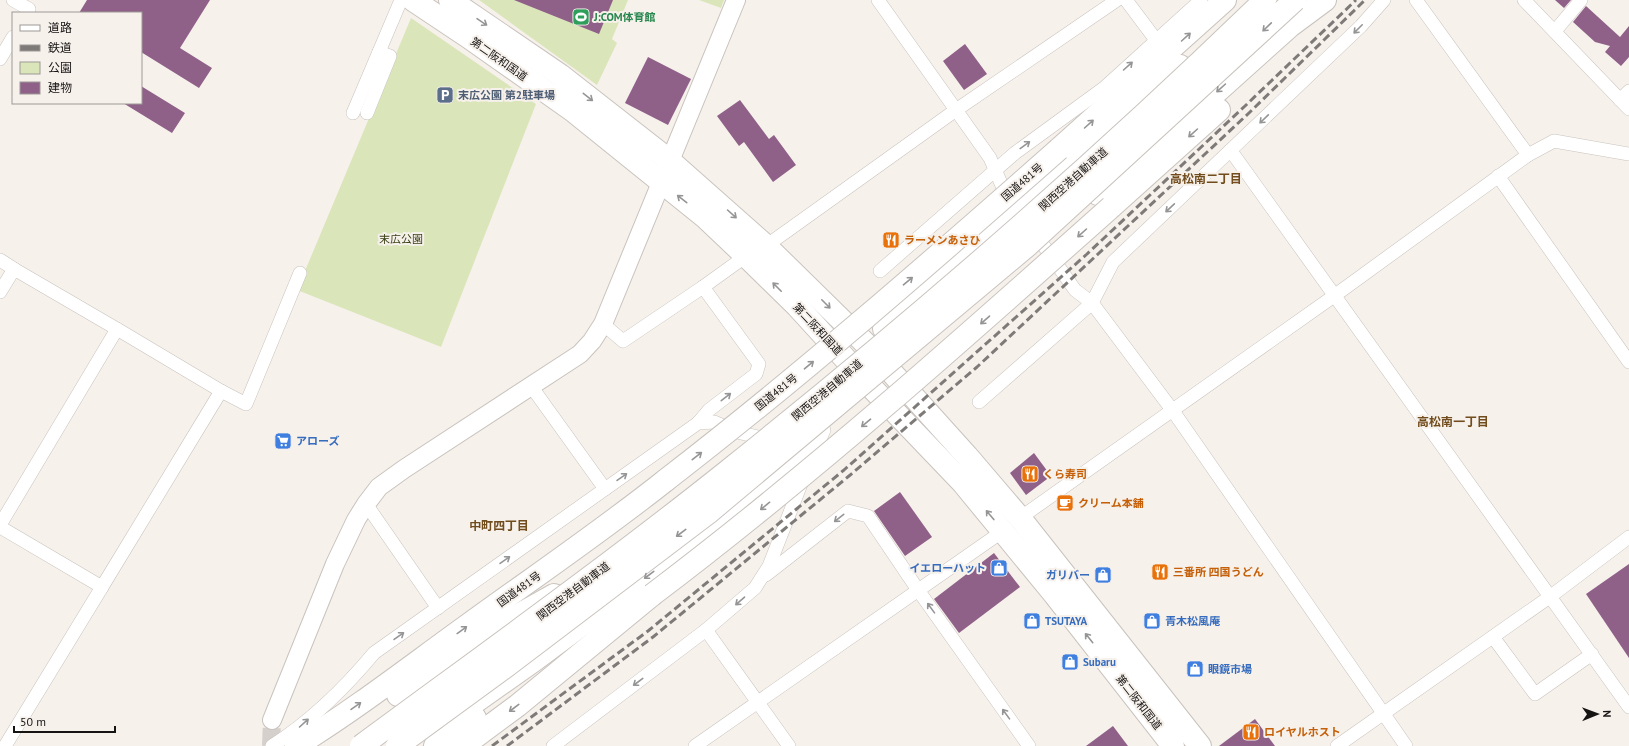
<svg xmlns="http://www.w3.org/2000/svg" width="1629" height="746" font-family="'PT Sans','Noto Sans JP',sans-serif">
<rect width="100%" height="100%" fill="#f7f1ec"/>
<g fill="#dae6ba">
<path d="M479,0H628L612,39L617,43L597,85Z"/>
<path d="M699,0H724L721,8Z"/>
<path d="M411,18L536,104L441,347L297,290Z"/>
</g>
<g fill="#8f6189">
<path d="M87,0H210L180,48L212,68L199,88L141,52V13H79Z"/>
<path d="M514,0H613L599,34Z"/>
<path d="M1555,0H1571L1564,8Z"/>
<path d="M1586,6L1620,37L1629,26V57L1621,66L1605,52L1610,46L1595,42L1573,22Z"/>
<path d="M965,44L987,74L964,90L943,61Z"/>
<path d="M648,57L691,79L668,125L625,103Z"/>
<path d="M141,86L185,113L172,133L123,103H141Z"/>
<path d="M740,100L769,139L774,135L796,165L773,182L744,142L739,146L717,116Z"/>
<path d="M1034,453L1051,476L1026,495L1010,473Z"/>
<path d="M900,492L932,537L905,556L874,511Z"/>
<path d="M994,553L1020,587L959,633L934,599Z"/>
<path d="M1629,564V658L1586,594Z"/>
<path d="M1255,719L1275,746H1219Z"/>
<path d="M1113,726L1128,746H1086Z"/>
</g>
<g fill="none" stroke-linecap="round" stroke-linejoin="round">
<path stroke="#d5d0cb" stroke-width="18" stroke-dasharray="18 9" stroke-linecap="butt" d="M271,746L272,720"/>
<g stroke="#c9c3be" stroke-width="14">
<g id="street">
<path d="M13,0L29,9"/>
<path d="M878,0L990,158L1003,188L1010,199"/>
<path d="M1126,0L1156,40"/>
<path d="M1524,0L1629,109"/>
<path d="M1555,31L1581,0"/>
<path d="M0,59L13,37"/>
<path d="M1620,100L1629,91"/>
<path d="M353,113L401,0"/>
<path d="M367,113L390,56L379,52"/>
<path d="M1231,151L1629,707"/>
<path d="M1528,155L1554,141L1629,154"/>
<path d="M1498,176L1629,362"/>
<path d="M1034,232L1075,290L1092,303L1173,411L1406,746"/>
<path d="M766,246L956,110L1117,0"/>
<path d="M0,260L14,269"/>
<path d="M880,271L1015,153L1104,88L1201,0"/>
<path d="M0,292L14,269L117,329"/>
<path d="M603,324L623,341L703,287L746,256"/>
<path d="M531,386L605,489"/>
<path d="M979,402L1092,303L1113,262L1361,26L1384,0"/>
<path d="M698,423L709,410L756,374L759,364L703,287"/>
<path d="M812,457L824,430"/>
<path d="M366,504L438,608"/>
<path d="M1020,518L1334,296L1528,155L1416,0"/>
<path d="M0,525L117,329L221,391L246,404L300,273"/>
<path d="M0,527L102,587L5,746"/>
<path d="M766,575L848,511L868,516L918,590L1029,746"/>
<path d="M102,587L221,391"/>
<path d="M706,630L789,746"/>
<path d="M1493,637L1535,694L1592,654"/>
<path d="M272,746C311,721 344,689 374,653L698,423L714,422L737,432L758,437"/>
<path d="M553,746L706,630L755,588L769,566L803,479"/>
<path d="M695,746L1003,531"/>
<path d="M1337,746L1551,596L1629,537"/>
</g>
</g>
<g stroke="#c9c3be" stroke-width="20">
<path id="secondary" d="M272,720L335,564L356,520L366,504L379,487L404,469L580,354L592,341L603,324L736,0"/>
</g>
<g stroke="#c9c3be" stroke-width="24">
<g id="highway">
<path d="M413,0L467,36L572,110L706,218L746,256L797,306L872,388L963,483L1055,595L1173,746"/>
<path d="M450,0L560,75L670,161L766,246L867,345L967,456L1020,518L1200,746"/>
<path d="M1059,149L1225,0"/>
<path d="M1098,194L1202,105L1290,26L1325,0"/>
<path d="M1111,207L1219,110"/>
<path d="M884,329L1180,66"/>
<path d="M398,695L508,621L554,595"/>
<path d="M451,719L536,659L694,541L808,443"/>
<path d="M296,746C356,709 411,666 468,625C534,577 602,531 666,480"/>
<path d="M435,746L475,718"/>
<path d="M463,746L517,706L652,595"/>
</g>
</g>
<use href="#street" stroke="#fff" stroke-width="13"/>
<use href="#secondary" stroke="#fff" stroke-width="18"/>
<use href="#highway" stroke="#fff" stroke-width="22"/>
<g stroke="#7e7a78" stroke-width="3" stroke-dasharray="8 4" stroke-linecap="butt">
<path d="M492,746L648,631L844,470L1087,254L1245,106L1356,0"/>
<path d="M507,746L653,637L849,476L977,367L1250,112L1365,0"/>
</g>
<g stroke="#c9c3be" stroke-width="24" stroke-linecap="butt">
<g id="highway-bridge">
<path d="M666,480C802,375 931,262 1059,149"/>
<path d="M652,595C812,474 962,340 1111,207"/>
<path d="M361,746C483,656 606,568 724,474C912,324 1093,167 1265,0"/>
<path d="M397,746L505,667L708,513L1028,245L1295,0"/>
</g>
</g>
<use href="#highway-bridge" stroke="#fff" stroke-width="22"/>
</g>
<defs><path id="oneway-shaft" d="M-6 0H5M1.5-3L5.5 0L1.5 3" fill="none" stroke-width="1.6" stroke-linecap="round" stroke-linejoin="round"/></defs>
<g stroke="#969595">
<use href="#oneway-shaft" transform="translate(482 22) rotate(34)"/>
<use href="#oneway-shaft" transform="translate(1267 27) rotate(136)"/>
<use href="#oneway-shaft" transform="translate(1358 29) rotate(135)"/>
<use href="#oneway-shaft" transform="translate(1186 37) rotate(-42)"/>
<use href="#oneway-shaft" transform="translate(1128 66) rotate(-42)"/>
<use href="#oneway-shaft" transform="translate(1221 88) rotate(138)"/>
<use href="#oneway-shaft" transform="translate(588 97) rotate(38)"/>
<use href="#oneway-shaft" transform="translate(1264 119) rotate(136)"/>
<use href="#oneway-shaft" transform="translate(1089 124) rotate(-42)"/>
<use href="#oneway-shaft" transform="translate(1193 133) rotate(138)"/>
<use href="#oneway-shaft" transform="translate(1025 145) rotate(-36)"/>
<use href="#oneway-shaft" transform="translate(682 199) rotate(-142)"/>
<use href="#oneway-shaft" transform="translate(1170 208) rotate(137)"/>
<use href="#oneway-shaft" transform="translate(732 214) rotate(42)"/>
<use href="#oneway-shaft" transform="translate(1082 233) rotate(138)"/>
<use href="#oneway-shaft" transform="translate(908 281) rotate(-40)"/>
<use href="#oneway-shaft" transform="translate(777 287) rotate(-135)"/>
<use href="#oneway-shaft" transform="translate(826 304) rotate(45)"/>
<use href="#oneway-shaft" transform="translate(985 320) rotate(139)"/>
<use href="#oneway-shaft" transform="translate(809 365) rotate(-40)"/>
<use href="#oneway-shaft" transform="translate(726 397) rotate(-38)"/>
<use href="#oneway-shaft" transform="translate(866 423) rotate(140)"/>
<use href="#oneway-shaft" transform="translate(697 456) rotate(-38)"/>
<use href="#oneway-shaft" transform="translate(622 477) rotate(-35)"/>
<use href="#oneway-shaft" transform="translate(765 506) rotate(141)"/>
<use href="#oneway-shaft" transform="translate(990 515) rotate(-130)"/>
<use href="#oneway-shaft" transform="translate(839 518) rotate(142)"/>
<use href="#oneway-shaft" transform="translate(681 533) rotate(143)"/>
<use href="#oneway-shaft" transform="translate(505 560) rotate(-35)"/>
<use href="#oneway-shaft" transform="translate(649 575) rotate(143)"/>
<use href="#oneway-shaft" transform="translate(740 601) rotate(139)"/>
<use href="#oneway-shaft" transform="translate(931 608) rotate(-126)"/>
<use href="#oneway-shaft" transform="translate(462 630) rotate(-36)"/>
<use href="#oneway-shaft" transform="translate(399 636) rotate(-35)"/>
<use href="#oneway-shaft" transform="translate(1089 638) rotate(-129)"/>
<use href="#oneway-shaft" transform="translate(638 682) rotate(143)"/>
<use href="#oneway-shaft" transform="translate(356 706) rotate(-35)"/>
<use href="#oneway-shaft" transform="translate(514 708) rotate(143)"/>
<use href="#oneway-shaft" transform="translate(1006 714) rotate(-126)"/>
<use href="#oneway-shaft" transform="translate(304 723) rotate(-42)"/>
</g>
<defs>
<g id="stadium-square" transform="scale(0.9)"><rect x="-9" y="-9" width="18" height="18" rx="4" fill="#2e9e5b" stroke="#f7f1ec"/><path d="M0-5a6.5 5 0 1 0 0 10a6.5 5 0 1 0 0-10ZM-3.5-1.8h7v3.6h-7Z" fill="#fff"/></g>
<g id="parking-square" transform="scale(0.9)"><rect x="-9" y="-9" width="18" height="18" rx="4" fill="#5c6f8a" stroke="#f7f1ec"/><path d="M-3.5-5.5H1a3.5 3.5 0 0 1 0 7H-1V5.5H-3.5ZM-1-3.4V-.6H.8a1.4 1.4 0 0 0 0-2.8Z" fill="#fff"/></g>
<g id="restaurant-square" transform="scale(0.9)"><rect x="-9" y="-9" width="18" height="18" rx="4" fill="#e8710a" stroke="#f7f1ec"/><path d="M-5-6h1v4h1v-4h1v4h1v-4h1v5L-1.5 .5V6h-2V.5L-5-1ZM5-6V6H3V1.5H1.5Q1.5-4 5-6Z" fill="#fff"/></g>
<g id="supermarket-square" transform="scale(0.9)"><rect x="-9" y="-9" width="18" height="18" rx="4" fill="#3f7fe0" stroke="#f7f1ec"/><path d="M-6-5.5h2.5l.6 2H6L4.5 2H-2.5L-4.4-4H-6ZM-1.5 3.2a1.3 1.3 0 1 0 .1 0ZM3 3.2a1.3 1.3 0 1 0 .1 0Z" fill="#fff"/></g>
<g id="cafe-square" transform="scale(0.9)"><rect x="-9" y="-9" width="18" height="18" rx="4" fill="#e8710a" stroke="#f7f1ec"/><path d="M-5.5-4.5H6V0H3Q3 3.5 0 3.5H-2.5Q-5.5 3.5-5.5 0ZM3-3.2v2h1.7v-2ZM-6 4.5H4V6H-6Z" fill="#fff"/></g>
<g id="shop-square" transform="scale(0.9)"><rect x="-9" y="-9" width="18" height="18" rx="4" fill="#3f7fe0" stroke="#f7f1ec"/><path d="M-5-2.5h2.3a2.7 3.5 0 0 1 5.4 0H5L5.5 6h-11ZM-1.5-2.5h3a1.5 2.3 0 0 0-3 0Z" fill="#fff"/></g>
</defs>
<g fill-rule="evenodd">
<use href="#stadium-square" x="581" y="17"/>
<use href="#parking-square" x="445" y="95"/>
<use href="#restaurant-square" x="891" y="240"/>
<use href="#supermarket-square" x="283" y="441"/>
<use href="#restaurant-square" x="1030" y="474"/>
<use href="#cafe-square" x="1065" y="503"/>
<use href="#shop-square" x="999" y="568"/>
<use href="#restaurant-square" x="1160" y="572"/>
<use href="#shop-square" x="1103" y="575"/>
<use href="#shop-square" x="1032" y="621"/>
<use href="#shop-square" x="1152" y="621"/>
<use href="#shop-square" x="1070" y="662"/>
<use href="#shop-square" x="1195" y="669"/>
<use href="#restaurant-square" x="1251" y="732"/>
</g>
<g text-anchor="middle" dominant-baseline="central" stroke-width="4" stroke-linejoin="round" paint-order="stroke">
<g font-size="11" font-weight="bold" fill="#27864d" stroke="#f7f1ec" text-anchor="start">
<text x="594" y="17">J:COM体育館</text>
</g>
<g font-size="11" fill="#161413" stroke="#f7f1ec">
<text transform="translate(499 59) rotate(35)">第二阪和国道</text>
<text transform="translate(1073 179) rotate(-42)">関西空港自動車道</text>
<text transform="translate(1022 182) rotate(-41)">国道481号</text>
<text transform="translate(818 329) rotate(47)">第二阪和国道</text>
<text transform="translate(827 390) rotate(-40)">関西空港自動車道</text>
<text transform="translate(776 392) rotate(-39)">国道481号</text>
<text transform="translate(519 589) rotate(-36)">国道481号</text>
<text transform="translate(573 591) rotate(-37)">関西空港自動車道</text>
<text transform="translate(1139 702) rotate(52)">第二阪和国道</text>
</g>
<g font-size="11" font-weight="bold" fill="#4e5e75" stroke="#f7f1ec" text-anchor="start">
<text x="458" y="95">末広公園 第2駐車場</text>
</g>
<g font-size="11" fill="#384115" stroke="#f7f1ec">
<text x="401" y="239">末広公園</text>
</g>
<g font-size="11" font-weight="bold" fill="#c56008" stroke="#f7f1ec" text-anchor="start">
<text x="904" y="240">ラーメンあさひ</text>
<text x="1043" y="474">くら寿司</text>
<text x="1078" y="503">クリーム本舗</text>
<text x="1173" y="572">三番所 四国うどん</text>
<text x="1264" y="732">ロイヤルホスト</text>
</g>
<g font-size="11" font-weight="bold" fill="#366cbe" stroke="#f7f1ec" text-anchor="start">
<text x="296" y="441">アローズ</text>
<text x="986" y="568" text-anchor="end">イエローハット</text>
<text x="1090" y="575" text-anchor="end">ガリバー</text>
<text x="1045" y="621">TSUTAYA</text>
<text x="1165" y="621">青木松風庵</text>
<text x="1083" y="662">Subaru</text>
<text x="1208" y="669">眼鏡市場</text>
</g>
<g font-size="12" font-weight="bold" fill="#714c1d" stroke="#f7f1ec">
<text x="1206" y="178">高松南二丁目</text>
<text x="1453" y="421">高松南一丁目</text>
<text x="499" y="525">中町四丁目</text>
</g>
</g>
<rect x="12" y="12" width="130" height="92" fill="#f7f1ec" stroke="#9d9995"/>
<rect x="20" y="25" width="20" height="6" fill="#ffffff" stroke="#9d9995"/>
<text x="48" y="32" font-size="12" fill="#161413">道路</text>
<rect x="20" y="45" width="20" height="6" fill="#7e7a78" stroke="#9d9995"/>
<text x="48" y="52" font-size="12" fill="#161413">鉄道</text>
<rect x="20" y="62" width="20" height="12" fill="#dae6ba" stroke="#9d9995"/>
<text x="48" y="72" font-size="12" fill="#161413">公園</text>
<rect x="20" y="82" width="20" height="12" fill="#8f6189" stroke="#9d9995"/>
<text x="48" y="92" font-size="12" fill="#161413">建物</text>
<g transform="translate(1597 714) rotate(89)" stroke="#f7f1ec" stroke-width="3" paint-order="stroke">
<path d="M0-3L7 15L0 10L-7 15Z" fill="#161413"/>
<text y="-6" font-size="11" font-weight="bold" text-anchor="middle" fill="#161413">N</text>
</g>
<path d="M14 726v6h101v-6" fill="none" stroke="#161413" stroke-width="2"/>
<text x="20" y="726" font-size="12" fill="#161413" stroke="#f7f1ec" stroke-width="3" paint-order="stroke">50 m</text>
</svg>
